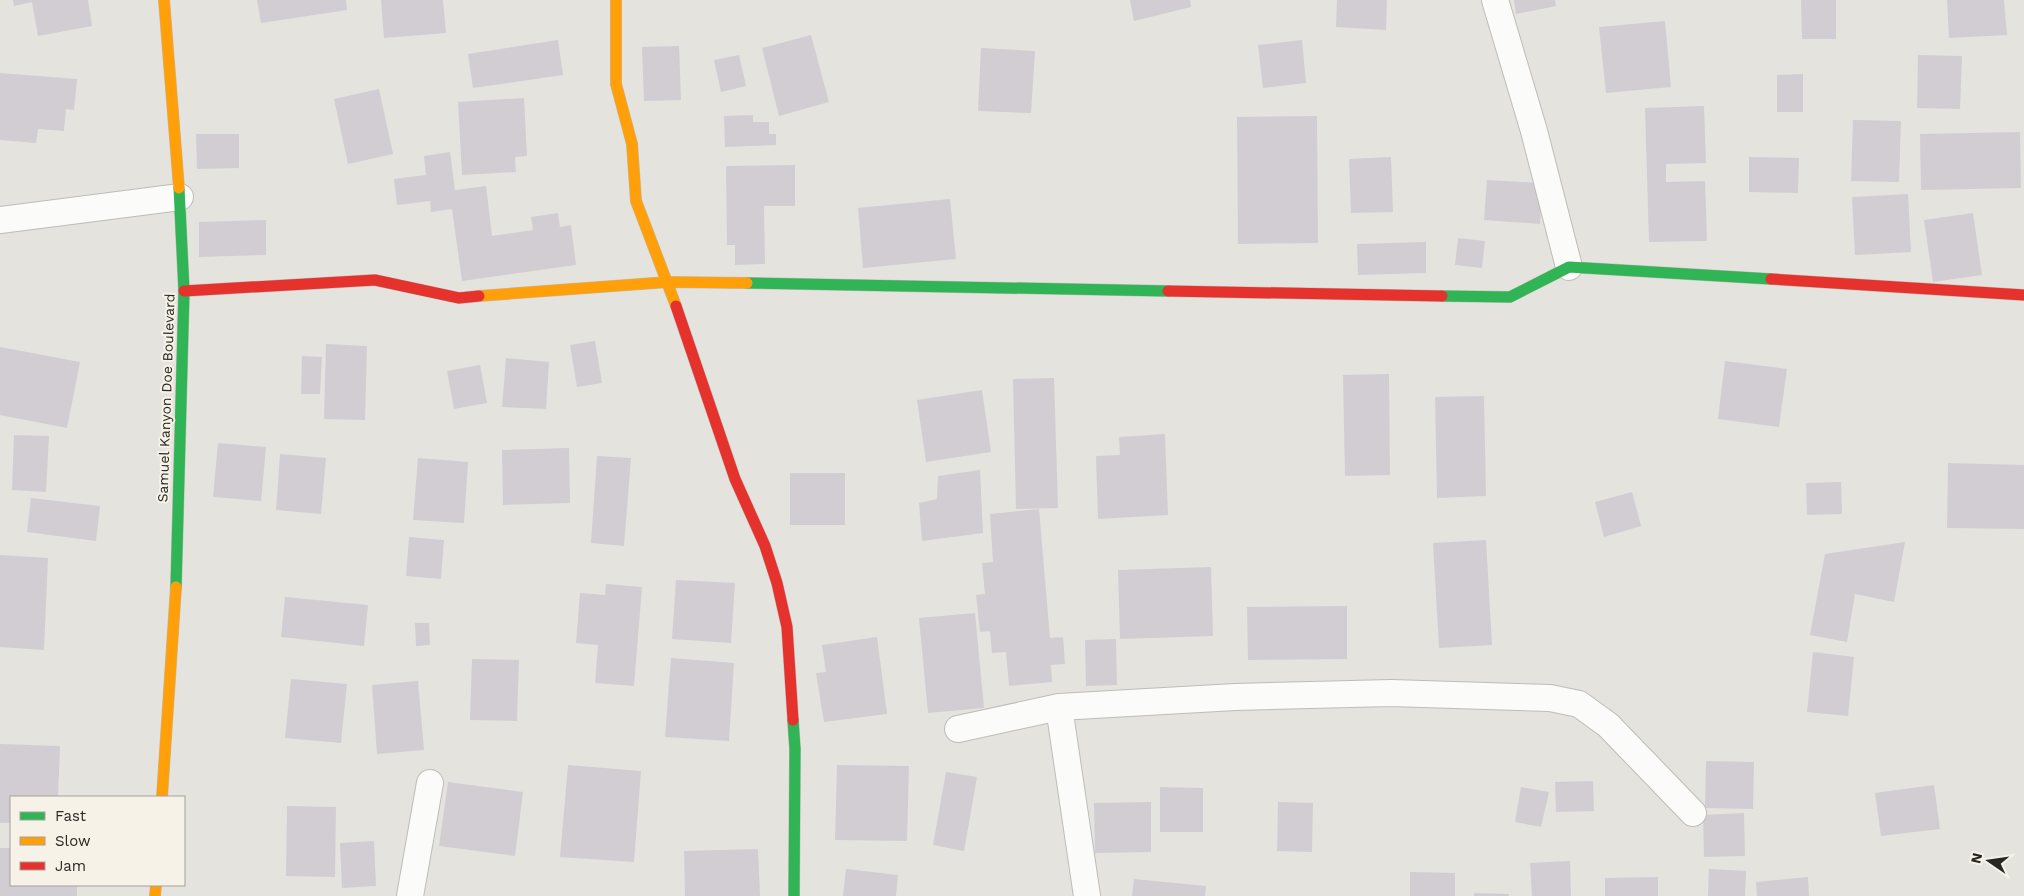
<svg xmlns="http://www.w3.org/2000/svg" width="2024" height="896" font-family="'Work Sans',sans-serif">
<rect width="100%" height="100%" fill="#e5e3de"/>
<g fill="#d2cdd2">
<path d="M13,0H88L92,26L38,36L32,2L14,6Z"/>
<path d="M257,0H346L347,10L261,23Z"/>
<path d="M381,0H443L446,33L384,38Z"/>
<path d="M1130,0H1190L1191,7L1134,21Z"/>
<path d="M1337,0H1387L1386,30L1336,27Z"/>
<path d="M1514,0H1555L1556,6L1516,14Z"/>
<path d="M1801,0H1836V39H1802Z"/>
<path d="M1947,0H2004L2007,35L1949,38Z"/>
<path d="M1665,21L1671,87L1606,93L1599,27Z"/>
<path d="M811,35L829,102L779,116L762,48Z"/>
<path d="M558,40L563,75L473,88L468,54Z"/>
<path d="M1302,40L1306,83L1263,88L1258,45Z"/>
<path d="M679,46L681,100L644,101L642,47Z"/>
<path d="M981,48L1035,51L1031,113L978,111Z"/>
<path d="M739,55L746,86L721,92L714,60Z"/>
<path d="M1918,55L1962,56L1960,109L1917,108Z"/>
<path d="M0,73L77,79L74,110L66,109L64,131L38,129L36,143L0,140Z"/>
<path d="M1803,74V112H1777V75Z"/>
<path d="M379,89L393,154L348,164L334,99Z"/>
<path d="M524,98L527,156L515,157L516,172L462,175L458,102Z"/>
<path d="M1704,106L1706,163L1666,164V182L1705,181L1707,241L1649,242L1645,108Z"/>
<path d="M753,115V122H769V134H776V145L725,147L724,116Z"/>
<path d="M1317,116L1318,243L1238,244L1237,117Z"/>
<path d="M1853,120L1901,121L1899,182L1851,181Z"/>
<path d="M2020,132L2021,188L1921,190L1920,134Z"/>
<path d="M196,134H239V168L197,169Z"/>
<path d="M450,152L455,190L486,186L492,236L533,230L531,217L558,213L560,227L571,225L576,265L462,281L452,209L431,212L430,201L397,205L394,179L426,175L424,156Z"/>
<path d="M1391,157L1393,212L1351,213L1349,159Z"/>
<path d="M1749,157L1799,158L1798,193L1749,192Z"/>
<path d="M795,165V206H764L765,264L735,265V245H727L726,166Z"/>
<path d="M1487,180L1542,183L1540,224L1484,220Z"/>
<path d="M1908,194L1911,252L1855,255L1852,197Z"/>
<path d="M950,199L956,259L863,268L858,208Z"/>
<path d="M1973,213L1982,275L1933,282L1924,220Z"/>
<path d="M266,220V255L199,257V222Z"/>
<path d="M1458,238L1485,241L1482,268L1455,265Z"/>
<path d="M1426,242V273L1358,275L1357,244Z"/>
<path d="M595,341L602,383L577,387L570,345Z"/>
<path d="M326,344L367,346L365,420L324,419Z"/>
<path d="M0,347L80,362L67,428L0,415Z"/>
<path d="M302,356L322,357L320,394H301Z"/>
<path d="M506,358L549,362L546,409L502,407Z"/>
<path d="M1725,361L1787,369L1779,427L1718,419Z"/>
<path d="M480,365L487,403L454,409L447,371Z"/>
<path d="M1389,374L1390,475L1345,476L1343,375Z"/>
<path d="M1054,378L1058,508L1016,509L1013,379Z"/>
<path d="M982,390L991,452L926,462L917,400Z"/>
<path d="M1484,396L1486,496L1437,498L1435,397Z"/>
<path d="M1165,434L1168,515L1098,519L1096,456L1120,455L1119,437Z"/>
<path d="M14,435L49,436L46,492L12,490Z"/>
<path d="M218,443L266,447L261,501L213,497Z"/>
<path d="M569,448L570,503L503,505L502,450Z"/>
<path d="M280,454L326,458L321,514L276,510Z"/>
<path d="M597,456L631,458L624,546L591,543Z"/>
<path d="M418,458L468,462L464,523L413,520Z"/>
<path d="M1948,463L2024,465V529L1947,528Z"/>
<path d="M980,470L983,533L922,541L919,503L937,499L938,476Z"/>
<rect x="790" y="473" width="55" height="52"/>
<path d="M1841,482L1842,514L1807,515L1806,483Z"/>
<path d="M1632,492L1641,526L1604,537L1595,502Z"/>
<path d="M31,498L100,506L96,541L27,532Z"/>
<path d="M1039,509L1050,638L1063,637L1065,664L1051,665L1052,682L1009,686L1006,652L992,653L990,631L980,632L976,595L985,594L982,563L993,562L990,514Z"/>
<path d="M409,537L444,540L441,579L406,576Z"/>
<path d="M1486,540L1492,645L1439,648L1433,543Z"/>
<path d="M1905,542L1894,602L1855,594L1847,642L1810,635L1825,554Z"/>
<path d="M0,555L48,558L44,650L0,647Z"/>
<path d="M1211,567L1213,636L1120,639L1118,570Z"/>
<path d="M676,580L735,583L731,643L672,639Z"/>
<path d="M606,584L642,587L634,686L595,683L598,645L576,643L580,593L605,595Z"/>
<path d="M285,597L368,605L364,646L281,637Z"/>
<path d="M1347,606V659L1248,660L1247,607Z"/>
<path d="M975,613L984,708L928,713L919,618Z"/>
<path d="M415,623H429L430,645L416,646Z"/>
<path d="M877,637L887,714L824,722L816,673L826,672L822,645Z"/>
<path d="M1116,639L1117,685L1086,686L1085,640Z"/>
<path d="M1813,652L1854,657L1848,716L1807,712Z"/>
<path d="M671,658L734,663L729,741L665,737Z"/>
<path d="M472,659L519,660L517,721L470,720Z"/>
<path d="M291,679L347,684L341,743L285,738Z"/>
<path d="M418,681L424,750L377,754L372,685Z"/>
<path d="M0,744L60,746L58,797H11V823H0Z"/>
<path d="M1706,761L1754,762L1753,809L1705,808Z"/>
<path d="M568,765L641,771L634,862L560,857Z"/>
<path d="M837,765L909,766L907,841L835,840Z"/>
<path d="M946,772L977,777L964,851L933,845Z"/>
<path d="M1593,781L1594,811L1556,812L1555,782Z"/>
<path d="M448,782L523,792L515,856L439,846Z"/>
<path d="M1934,785L1940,829L1881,836L1875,793Z"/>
<path d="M1160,787L1203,788V832H1160Z"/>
<path d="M1521,787L1549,792L1541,827L1515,822Z"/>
<path d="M1151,802V852L1095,853L1094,803Z"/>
<path d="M1278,802L1313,803L1312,852L1277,851Z"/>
<path d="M287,806L336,807L335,877L286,876Z"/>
<path d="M1744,813L1745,856L1704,857L1703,815Z"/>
<path d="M374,841L376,886L342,888L340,843Z"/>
<path d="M0,848H11V885H77V896H0Z"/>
<path d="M758,849L760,896H685L684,851Z"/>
<path d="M1570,861L1571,896H1532L1530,863Z"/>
<path d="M846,869L898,875L896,896H843Z"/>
<path d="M1709,869L1746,871L1745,896H1708Z"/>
<path d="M1410,872L1455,873V896H1410Z"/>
<path d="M1658,877V896H1605V878Z"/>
<path d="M1808,877L1809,896H1757L1756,882Z"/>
<path d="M1134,879L1206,886L1205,896H1132Z"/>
<path d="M1474,893L1509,894V896H1474Z"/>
</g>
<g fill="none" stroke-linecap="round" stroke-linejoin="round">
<g stroke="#bebcb8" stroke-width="28">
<g id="street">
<path d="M1495,0L1534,131L1569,267"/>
<path d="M0,220L180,197"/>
<path d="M1059,707L1235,697L1391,693L1550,698L1579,704L1608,725L1693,813"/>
<path d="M958,729L1059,707L1087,896"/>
<path d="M410,896L430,783"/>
</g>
</g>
<g stroke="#bebcb8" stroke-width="12">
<g id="fast">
<path d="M747,283L1168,291"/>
<path d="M1442,296L1510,297L1569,267L1771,279"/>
<path d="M176,587L184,291L179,188"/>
<path d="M793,720L795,749L794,896"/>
</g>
</g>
<g stroke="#bebcb8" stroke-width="12">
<g id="slow">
<path d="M164,0L179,188"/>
<path d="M616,0V84L632,144L636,201L676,306"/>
<path d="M479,296L668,282L747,283"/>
<path d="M162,797L176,587"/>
<path d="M155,896L156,885"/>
</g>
</g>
<g stroke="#bebcb8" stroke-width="12">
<g id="jam">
<path d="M1771,279L2024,295"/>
<path d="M184,291L375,280L459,298L479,296"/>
<path d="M1168,291L1442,296"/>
<path d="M676,306L735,479L765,546L777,583L787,627L793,720"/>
</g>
</g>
<use href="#street" stroke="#fbfbfa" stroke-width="26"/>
<use href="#fast" stroke="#30b455" stroke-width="11"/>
<use href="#slow" stroke="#ff9f0a" stroke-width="11"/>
<use href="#jam" stroke="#e5322d" stroke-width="11"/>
</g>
<g text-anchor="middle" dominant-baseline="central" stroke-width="4" stroke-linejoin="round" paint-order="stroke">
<g font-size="14" fill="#282723" stroke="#f6f2e8">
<text transform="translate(166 398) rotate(-88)">Samuel Kanyon Doe Boulevard</text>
</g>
</g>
<rect x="10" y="796" width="175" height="90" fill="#f6f2e8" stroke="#a4a199"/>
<rect x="20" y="812" width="25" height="8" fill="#30b455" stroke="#a4a199"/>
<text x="55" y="821" font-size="15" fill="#282723">Fast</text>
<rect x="20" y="837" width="25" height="8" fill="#ff9f0a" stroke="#a4a199"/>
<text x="55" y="846" font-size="15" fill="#282723">Slow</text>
<rect x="20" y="862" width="25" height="8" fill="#e5322d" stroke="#a4a199"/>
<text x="55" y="871" font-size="15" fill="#282723">Jam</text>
<g transform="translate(1989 861) rotate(283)" stroke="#f6f2e8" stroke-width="4" paint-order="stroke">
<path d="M0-4L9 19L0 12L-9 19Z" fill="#282723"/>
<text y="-8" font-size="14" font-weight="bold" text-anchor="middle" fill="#282723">N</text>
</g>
</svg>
